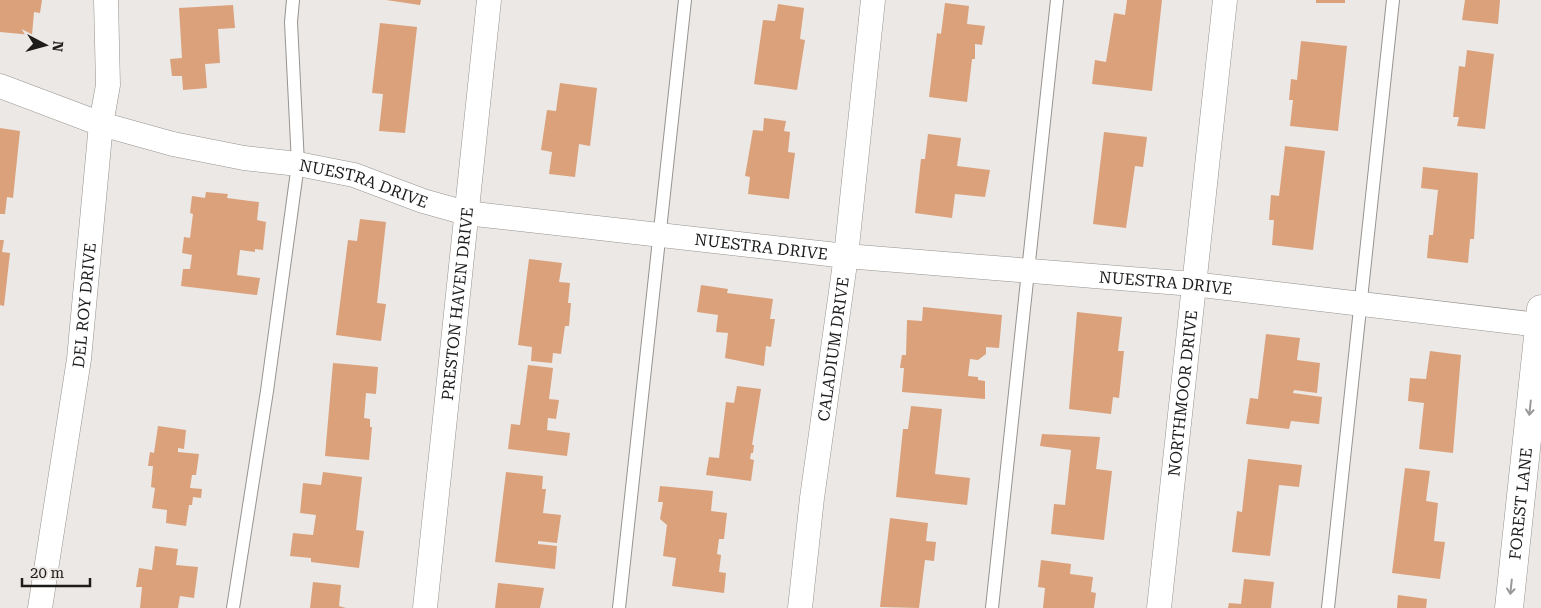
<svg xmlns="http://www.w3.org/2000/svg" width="1541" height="608" font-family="'Roboto Serif',serif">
<rect width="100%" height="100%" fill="#ebe8e5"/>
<g fill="#dba17b">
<path d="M0,0H42L40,13L34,12L32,35L0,32Z"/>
<path d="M386,0H421L420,5Z"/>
<path d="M1127,0H1162L1152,91L1092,84L1095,60L1106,62L1114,13L1125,15Z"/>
<rect x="1316" y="0" width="29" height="3"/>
<path d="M1465,0H1500L1498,24L1462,20Z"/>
<path d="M945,3L969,6L967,24L985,26L982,45L975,44V59H972L967,102L929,97L937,33L941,34Z"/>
<path d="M778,4L804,8L800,39L805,40L797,90L754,84L763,20L775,21Z"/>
<path d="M233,5L235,28L218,29L220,63L205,64L207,88L183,90L182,76H172L170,59L182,58L179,8Z"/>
<path d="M380,23L417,27L405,133L379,131L383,94L372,93Z"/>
<path d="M1301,41L1347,46L1338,131L1290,126L1293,100H1289L1291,79L1297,80Z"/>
<path d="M1467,50L1494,54L1485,129L1457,126L1459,117H1453L1459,66L1465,67Z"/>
<path d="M560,83L597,88L590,146L579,144L575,177L549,174L552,152L541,150L547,110L556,111Z"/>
<path d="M764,118L786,121L784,131L790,132L788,152L795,153L789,199L748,194L750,177L745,176L753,130L763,131Z"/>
<path d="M0,128L20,131L13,198L7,197L5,214H0Z"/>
<path d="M1104,132L1147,137L1143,167L1135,166L1126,228L1093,224Z"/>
<path d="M928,134L961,138L957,166L990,170L985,197L955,194L952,218L915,213L921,159H925Z"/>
<path d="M1285,146L1325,151L1313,250L1272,245L1274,220H1269L1271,195L1279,196Z"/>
<path d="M1423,167L1478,173L1474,239H1470L1468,263L1427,258L1429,235H1433L1438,190L1421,188Z"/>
<path d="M206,192L228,194L227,198L259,202L257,220L266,222L263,250L255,249V252L240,250L237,275L260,278L257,295L181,286L183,269H190L192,255L182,253L184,237L190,238L193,214L190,213L192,196L205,198Z"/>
<path d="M360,219L386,222L377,303L386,304L381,341L336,335L348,240L357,241Z"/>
<path d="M0,240H4L2,252L10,253L4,306L0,305Z"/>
<path d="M529,259L562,263L559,282L570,283L568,303H571L569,326H565L561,354L553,353L552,363L531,361L532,347L518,345Z"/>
<path d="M701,285L728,289L727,293L773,299L770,319H775L771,347L766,346L764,366L725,358L728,333L716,332L718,315L697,312Z"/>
<path d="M923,307L1002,315L999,348L986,347V354L978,360L970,359L968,376L978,377V380L985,381V399L902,392L904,368H900L902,355H906L907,320L922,321Z"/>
<path d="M1077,312L1122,317L1118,351H1124L1119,398L1113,397L1111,414L1069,409Z"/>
<path d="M1266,334L1300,338L1297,360L1320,363L1317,393L1294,390L1293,393L1322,397L1319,424L1291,421L1289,429L1246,424L1250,398L1258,399Z"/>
<path d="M1430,351L1461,355L1453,453L1419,449L1424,403L1408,401L1410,378L1426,379Z"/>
<path d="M333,363L378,367L376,394L366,393L364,418L370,419V427H372L369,460L325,456Z"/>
<path d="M528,365L553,368L549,399L559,400L556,419L548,418L547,430L570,433L567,456L508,449L511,424L520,425Z"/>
<path d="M737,386L761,389L752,445H754L753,453H751L750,459L754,460L751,481L706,475L709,457L719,458L726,402L734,403Z"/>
<path d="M911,406L942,409L935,474L970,478L967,505L896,497L903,429H908Z"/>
<path d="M158,426L186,430L184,449L178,448V452L199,454L196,475H192L190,488L202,489L201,498L193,497L192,505H189L186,526L166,523L167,510L152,508L155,488L151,487L153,466H148L150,452L154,453Z"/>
<path d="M1042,434L1100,437L1096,469L1112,471L1104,540L1051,534L1054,504L1065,505L1071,450L1040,446Z"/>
<path d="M1248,459L1302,465L1299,487L1279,485L1270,556L1232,552L1237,511L1242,512Z"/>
<path d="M1405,468L1430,471L1426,501L1438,503L1434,541L1445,542L1440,579L1392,573Z"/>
<path d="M323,472L362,477L356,530L364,531L359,568L311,562V558L290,556L293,533L313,535L316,515L300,513L303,483L321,485Z"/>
<path d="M506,472L543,476L542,489H546L543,513L561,515L557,543L538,541V544L557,546L555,569L495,562Z"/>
<path d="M660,486L713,491L711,511L727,513L724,539H719L717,554L721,555L719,572L726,573L724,593L672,586L676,558L663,556L667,525L660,519L663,502H658Z"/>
<path d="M890,518L928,523L926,541L936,542L934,561L925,560L919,608L880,607Z"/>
<path d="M155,546L178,549L176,565L198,567L194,598L180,596L178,608H140L142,587H136L139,568L152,570Z"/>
<path d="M1041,560L1071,564L1070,574L1093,577L1091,592L1096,593L1094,608H1043L1045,588L1038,587Z"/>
<path d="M1244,579L1274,582L1271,608H1228L1229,603L1241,604Z"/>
<path d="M313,582L341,585L339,606L346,608H310Z"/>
<path d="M498,583L544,588L540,608H495Z"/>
<path d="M1398,595L1427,599L1426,608H1397Z"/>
</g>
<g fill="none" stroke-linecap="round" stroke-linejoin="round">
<g stroke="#969390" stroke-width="14">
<g id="lane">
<path d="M233,608L267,391L298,164L291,22L293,0"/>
<path d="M619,608L685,0"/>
<path d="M992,608L1057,0"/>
<path d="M1328,608L1393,0"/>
</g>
</g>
<g stroke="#969390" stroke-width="25">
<g id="street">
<path id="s1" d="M0,86L101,124L173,144L244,158L298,164L354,175L423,201L466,213L846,256L1193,284L1539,325"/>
<path id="s2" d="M40,608L79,359L101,124L108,85L106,0"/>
<path id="s3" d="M425,608L489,0"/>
<path id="s4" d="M800,608L812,498L846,256L873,0"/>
<path id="s5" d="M1159,608L1225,0"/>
</g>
</g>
<g stroke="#969390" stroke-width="29">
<g id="secondary">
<path id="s6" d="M1509,608L1541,309"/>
</g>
</g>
<use href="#lane" stroke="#fff" stroke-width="12"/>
<use href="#street" stroke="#fff" stroke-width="24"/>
<use href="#secondary" stroke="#fff" stroke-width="28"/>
</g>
<defs><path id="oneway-shaft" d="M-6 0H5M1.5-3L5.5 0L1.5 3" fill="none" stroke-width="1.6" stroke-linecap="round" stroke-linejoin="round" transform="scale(1.25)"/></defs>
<g stroke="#999998">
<use href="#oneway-shaft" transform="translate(1530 408) rotate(96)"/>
<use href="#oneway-shaft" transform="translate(1511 587) rotate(96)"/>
</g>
<g text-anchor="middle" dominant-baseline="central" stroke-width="4" stroke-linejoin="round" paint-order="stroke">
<g font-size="16" fill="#1d1c1b" stroke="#ebe8e5">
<text stroke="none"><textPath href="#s1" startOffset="378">NUESTRA DRIVE</textPath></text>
<text stroke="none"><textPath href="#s1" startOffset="782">NUESTRA DRIVE</textPath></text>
<text stroke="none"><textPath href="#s1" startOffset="1188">NUESTRA DRIVE</textPath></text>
<text stroke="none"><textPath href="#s3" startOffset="306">PRESTON HAVEN DRIVE</textPath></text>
<text stroke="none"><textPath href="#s2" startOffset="306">DEL ROY DRIVE</textPath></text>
<text stroke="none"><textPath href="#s4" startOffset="261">CALADIUM DRIVE</textPath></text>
<text stroke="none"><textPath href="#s5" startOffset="216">NORTHMOOR DRIVE</textPath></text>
<text stroke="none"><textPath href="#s6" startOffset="105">FOREST LANE</textPath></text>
</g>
</g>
<g transform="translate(45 45) rotate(96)" stroke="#ebe8e5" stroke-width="4" paint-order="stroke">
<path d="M0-4L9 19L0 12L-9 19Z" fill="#1d1c1b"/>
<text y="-8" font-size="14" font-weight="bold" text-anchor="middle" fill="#1d1c1b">N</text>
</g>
<path d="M22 578v8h68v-8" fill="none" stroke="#1d1c1b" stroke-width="2.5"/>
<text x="30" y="578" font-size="15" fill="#1d1c1b" stroke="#ebe8e5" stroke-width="4" paint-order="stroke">20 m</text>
</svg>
